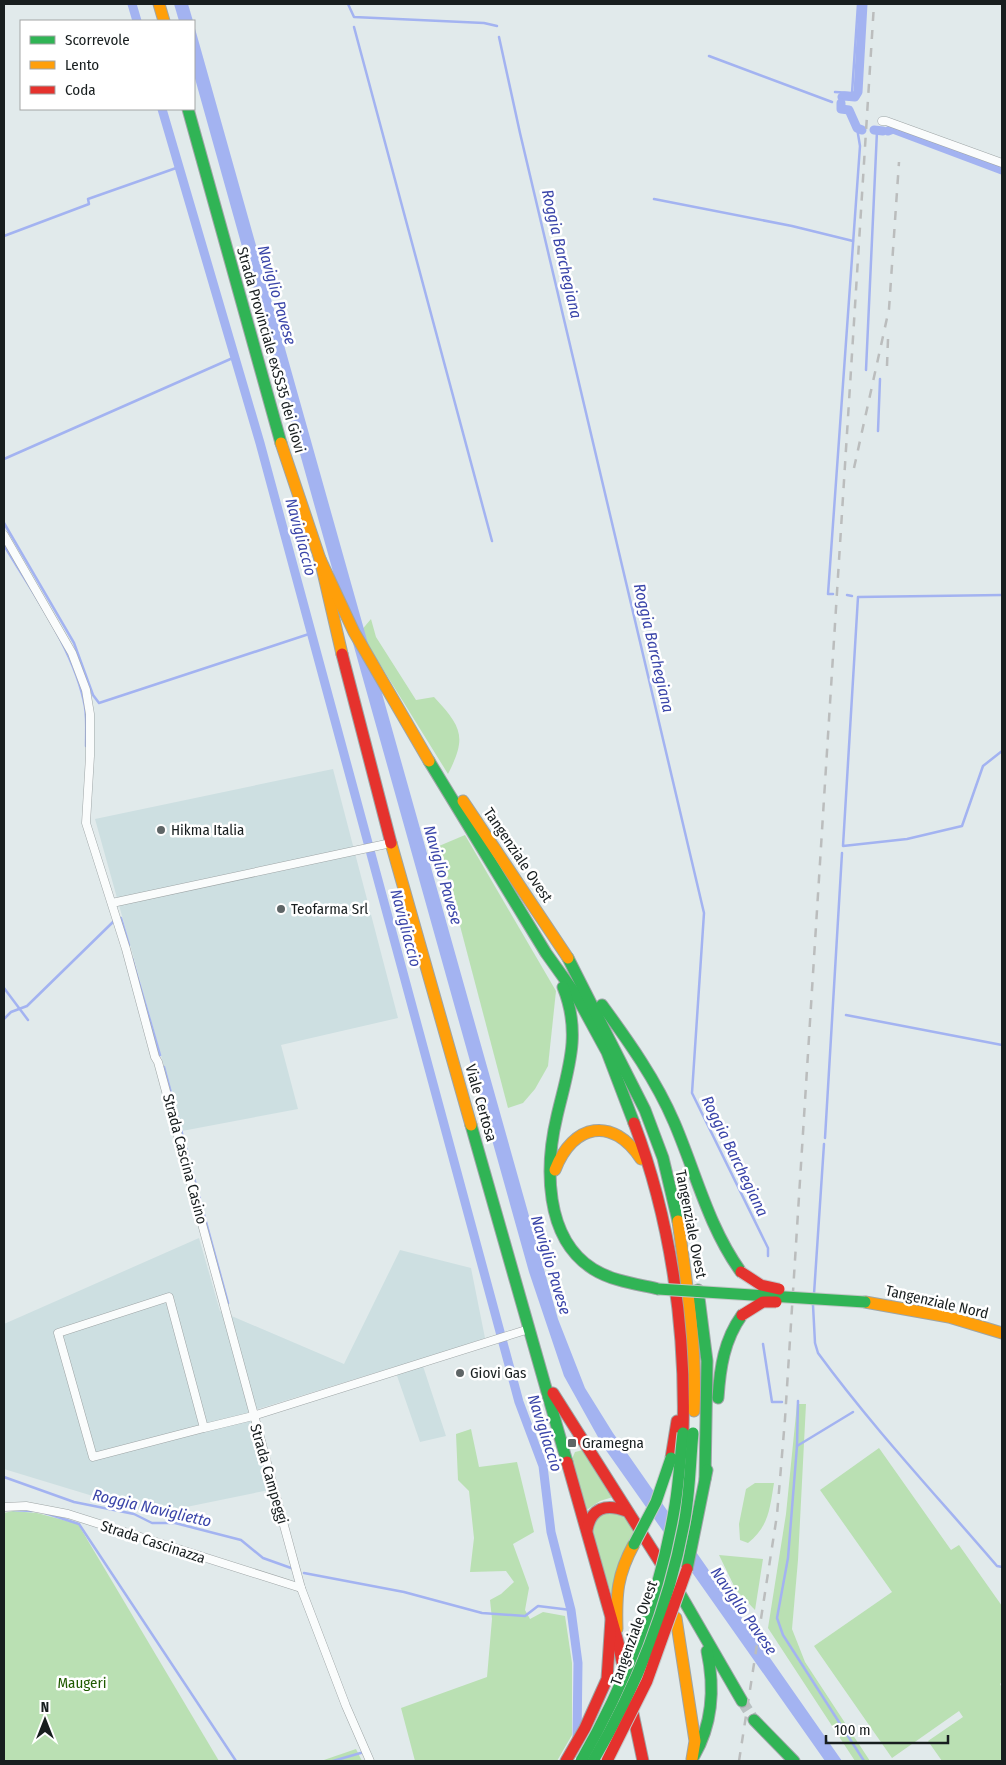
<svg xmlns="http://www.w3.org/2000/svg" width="1006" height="1765" font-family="'Fira Sans Condensed',sans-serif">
<rect width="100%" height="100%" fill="#e1eaeb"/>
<g fill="#cddfe1">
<path d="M333,769L398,1018L281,1045L298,1109L182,1131L95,819Z"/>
<path d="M199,1238L220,1311L344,1364L400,1250L471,1268L485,1338L421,1360L446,1436L420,1442L394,1367L248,1412L269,1490L152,1514L4,1469V1324Z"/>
</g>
<g fill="#bae0b3">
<path d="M371,619L376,637L416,700L434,697C462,727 467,737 448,774L360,632Z"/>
<path d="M465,835L556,991L548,1066L535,1089L523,1103L508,1108L439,846Z"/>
<path d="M797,1404H806L798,1560L792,1629L805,1662L870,1761H855L768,1628L786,1514Z"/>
<path d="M471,1429L479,1467L517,1462L534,1532L513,1544L529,1588L525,1610L530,1619L543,1612L565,1616L572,1663V1735L557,1761H415L401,1708L487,1677L492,1619L490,1600L501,1594L514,1582L506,1571L470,1572L474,1538L469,1491L458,1480L456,1434Z"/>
<path d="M879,1448L951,1550L959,1545L1002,1606V1682L1000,1684L1002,1688V1761H942L928,1741L963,1717L959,1711L892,1758L814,1646L892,1592L820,1490Z"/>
<path d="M583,1450L613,1497L600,1501L585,1511L572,1459L575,1452Z"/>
<path d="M755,1483H774C770,1507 769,1527 748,1543L740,1540L739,1524L746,1489Z"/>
<path d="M13,1511L37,1513L78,1524L219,1761H4V1513Z"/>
<path d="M607,1511C623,1512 628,1520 636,1533L611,1593L594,1541L593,1530L598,1516Z"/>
<path d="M719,1555L763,1559L755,1610L736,1590Z"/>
<path d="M356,1749L362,1761H321Z"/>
</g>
<g fill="#a3b3f1">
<path d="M174,4H188L193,21H179Z"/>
<path d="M194,25L558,1319L585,1388L613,1433L842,1761H825L603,1446L564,1376L529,1272L194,75Z"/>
</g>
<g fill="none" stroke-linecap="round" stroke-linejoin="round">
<g stroke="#a3b3f1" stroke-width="2.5">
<path d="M348,4L354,17L484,23L497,26"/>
<path d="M354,27L492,541"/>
<path d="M499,37L520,133L704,913L692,1093L768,1248V1256"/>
<path d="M709,56L832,102"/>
<path d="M835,92L852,93L858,4"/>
<path d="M654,199L792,226L853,241"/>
<path d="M4,236L89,204L88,199L179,167"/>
<path d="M866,370L877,131"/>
<path d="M878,431L880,379"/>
<path d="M4,459L235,357"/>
<path d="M4,523L74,643L93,695L99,703L312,633"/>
<path d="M4,545C33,594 75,651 85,707C87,719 86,733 86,746"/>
<path d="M833,594H828L860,146L857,128"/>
<path d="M847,595L852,596"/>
<path d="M1002,595L858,597L843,846L907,839L962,826L983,766L1002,751"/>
<path d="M121,918L129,945"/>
<path d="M132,958L160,1055"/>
<path d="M4,988L28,1020"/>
<path d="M846,1015L1002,1045"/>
<path d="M4,1019L11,1012L27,1006L114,921"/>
<path d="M164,1067L228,1303"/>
<path d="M825,1138L842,853"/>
<path d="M814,1294L824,1144"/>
<path d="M813,1305L815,1343L818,1353C873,1428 937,1496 997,1566L1002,1567"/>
<path d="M763,1344L772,1402H782"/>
<path d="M798,1401L797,1446L788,1558L777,1618L783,1635L864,1761"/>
<path d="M797,1446L853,1412"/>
<path d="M4,1477L74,1502L134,1514L152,1523H175L241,1540L263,1558L291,1568"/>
<path d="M13,1510L32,1511"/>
<path d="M45,1513L79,1524L236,1761"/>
<path d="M304,1573L404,1592L482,1613L525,1616L538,1606L571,1610"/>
<path d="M333,1761L364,1752"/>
</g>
<g stroke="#a3b3f1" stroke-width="9">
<path d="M132,4L137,21"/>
<path d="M842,97L844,96L855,97L858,92L863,4"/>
<path d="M841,103V109L849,110L857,128L862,130"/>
<path d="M162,109L260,443L519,1402L543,1466L551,1532L571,1610L578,1663L577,1740"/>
<path d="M874,130L883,131"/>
<path d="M888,131L893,129L1002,170"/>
</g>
<path stroke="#b9c1c2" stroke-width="11" stroke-dasharray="11 5.5" stroke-linecap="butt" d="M742,1701L754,1720"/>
<g stroke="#9ea5a6" stroke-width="9">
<g id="street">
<path d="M882,121H886L1002,163"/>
<path d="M4,535L72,653L86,690L90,714V756L86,823L126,949L155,1057L158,1062L301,1588L346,1706L370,1761"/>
<path d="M112,903L391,843"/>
<path d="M204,1428L93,1457L58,1333L169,1297L204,1428L253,1416L529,1329"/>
<path d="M4,1507L26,1506L68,1514L301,1588"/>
</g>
</g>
<g stroke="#9ea5a6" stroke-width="13">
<g id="fast">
<path d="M188,109L281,443"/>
<path d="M429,761L546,953L576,995L607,1052L634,1123"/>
<path d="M568,958L645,1110L663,1158L678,1221"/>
<path d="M563,987C582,1034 568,1069 557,1116C545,1166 544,1238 593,1269C612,1281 636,1284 658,1289"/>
<path d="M602,1005C629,1042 656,1080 674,1122C696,1173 708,1226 741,1272"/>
<path d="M471,1125L567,1462"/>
<path d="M698,1290L707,1361L705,1479"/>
<path d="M718,1398C720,1368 724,1340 742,1315"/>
<path d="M687,1569L707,1470"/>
<path d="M675,1585L742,1701"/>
<path d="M754,1720L794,1761"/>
<path d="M694,1756C713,1723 715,1688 707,1651"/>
</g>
</g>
<g stroke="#9ea5a6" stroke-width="13">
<g id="slow">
<path d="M159,4L164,21"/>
<path d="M281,443L320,559L342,654"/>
<path d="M320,559L354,632L429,761"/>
<path d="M463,801L568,958"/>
<path d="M391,843L471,1125"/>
<path d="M555,1170C573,1123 613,1116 641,1159"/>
<path d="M678,1221C687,1285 697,1347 694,1411"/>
<path d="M865,1302L949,1317L1002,1333"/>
<path d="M676,1618L695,1741L692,1759"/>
<path d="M617,1629C616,1594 617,1575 634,1544"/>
</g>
</g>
<g stroke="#9ea5a6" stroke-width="13">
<g id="jam">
<path d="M342,654L391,843"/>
<path d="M634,1123C671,1221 686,1329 683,1433"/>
<path d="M553,1393L665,1570"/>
<path d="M671,1458L677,1421"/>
<path d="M567,1462L618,1642L625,1677"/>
<path d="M587,1530C591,1508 606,1503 626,1511"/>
<path d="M632,1709L643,1761"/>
<path d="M566,1761L585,1728L607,1679L611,1619"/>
</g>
</g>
<use href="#street" stroke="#fafcfc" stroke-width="8"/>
<use href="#fast" stroke="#30b455" stroke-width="11"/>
<use href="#slow" stroke="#ff9f0a" stroke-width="11"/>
<use href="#jam" stroke="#e5322d" stroke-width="11"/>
<g stroke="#bbbdbd" stroke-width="2.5" stroke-dasharray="9 9" stroke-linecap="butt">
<path d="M887,366L888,339"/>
<path d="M854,468L889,309L899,162"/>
<path d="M739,1761L777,1515L785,1419L874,4"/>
</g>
<g stroke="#c2c6c7" stroke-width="13" stroke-linecap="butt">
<g id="fast-bridge">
<path d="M658,1289L865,1302"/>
<path d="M634,1544L656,1502L671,1458"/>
<path d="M581,1761C627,1681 660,1596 675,1505C679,1481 680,1457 683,1433"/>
<path d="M593,1761C636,1688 668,1608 684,1524C690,1494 690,1463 693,1433"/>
</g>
</g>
<g stroke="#c2c6c7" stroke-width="13" stroke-linecap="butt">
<g id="jam-bridge">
<path d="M741,1272L761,1285L779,1289"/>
<path d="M742,1315L763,1302H776"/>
<path d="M607,1761L647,1681L687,1569"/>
</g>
</g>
<use href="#fast-bridge" stroke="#30b455" stroke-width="11"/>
<use href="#jam-bridge" stroke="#e5322d" stroke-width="11"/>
</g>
<g fill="#5e6566" stroke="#fff" stroke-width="2">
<circle cx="161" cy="830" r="5"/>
<circle cx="281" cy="909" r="5"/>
<circle cx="460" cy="1373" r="5"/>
<rect x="567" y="1438" width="10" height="10" rx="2.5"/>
</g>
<g text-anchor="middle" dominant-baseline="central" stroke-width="5" stroke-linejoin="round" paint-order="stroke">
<g font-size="15" fill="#181e1f" stroke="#fff">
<text transform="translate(271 350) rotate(74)">Strada Provinciale exSS35 dei Giovi</text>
<text transform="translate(518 855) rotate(56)">Tangenziale Ovest</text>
<text transform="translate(481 1103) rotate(74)">Viale Certosa</text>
<text transform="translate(185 1159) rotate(75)">Strada Cascina Casino</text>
<text transform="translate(691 1224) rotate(79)">Tangenziale Ovest</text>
<text transform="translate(937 1302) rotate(13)">Tangenziale Nord</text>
<text transform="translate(269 1474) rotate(74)">Strada Campeggi</text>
<text transform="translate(153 1542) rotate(18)">Strada Cascinazza</text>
<text transform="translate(634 1633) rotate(-70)">Tangenziale Ovest</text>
</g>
<g font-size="15" fill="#181e1f" stroke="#fff" text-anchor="start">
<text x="171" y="830">Hikma Italia</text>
<text x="291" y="909">Teofarma Srl</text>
<text x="470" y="1373">Giovi Gas</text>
<text x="582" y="1443">Gramegna</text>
</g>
<g font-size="15" fill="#205a01" stroke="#fff">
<text x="82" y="1683">Maugeri</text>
</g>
<g font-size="16" font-style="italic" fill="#3a45a9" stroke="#fff">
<text transform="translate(562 254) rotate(77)">Roggia Barchegiana</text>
<text transform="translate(277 295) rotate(74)">Naviglio Pavese</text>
<text transform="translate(301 537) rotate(75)">Navigliaccio</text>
<text transform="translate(654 648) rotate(77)">Roggia Barchegiana</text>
<text transform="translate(443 875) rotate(74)">Naviglio Pavese</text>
<text transform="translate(406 928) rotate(75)">Navigliaccio</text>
<text transform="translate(735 1156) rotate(64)">Roggia Barchegiana</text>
<text transform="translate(551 1265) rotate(73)">Naviglio Pavese</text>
<text transform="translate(545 1433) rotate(72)">Navigliaccio</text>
<text transform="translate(152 1508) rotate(13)">Roggia Naviglietto</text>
<text transform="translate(744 1611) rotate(55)">Naviglio Pavese</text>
</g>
</g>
<rect width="1006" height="1765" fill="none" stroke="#181e1f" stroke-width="10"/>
<rect x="20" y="20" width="175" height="90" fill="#ffffff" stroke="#a3a5a5"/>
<rect x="30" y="36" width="25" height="8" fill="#30b455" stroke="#a3a5a5"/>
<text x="65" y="45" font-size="15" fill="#181e1f">Scorrevole</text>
<rect x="30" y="61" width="25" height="8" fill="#ff9f0a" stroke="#a3a5a5"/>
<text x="65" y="70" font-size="15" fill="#181e1f">Lento</text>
<rect x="30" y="86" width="25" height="8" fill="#e5322d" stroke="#a3a5a5"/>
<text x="65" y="95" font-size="15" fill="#181e1f">Coda</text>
<g transform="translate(45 1720)" stroke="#ffffff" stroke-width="4" paint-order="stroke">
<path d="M0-4L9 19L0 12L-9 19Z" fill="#181e1f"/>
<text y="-8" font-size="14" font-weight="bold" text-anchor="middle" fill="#181e1f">N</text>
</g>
<path d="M826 1735v8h122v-8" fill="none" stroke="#181e1f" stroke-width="2.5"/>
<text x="834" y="1735" font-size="15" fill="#181e1f" stroke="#ffffff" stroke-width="4" paint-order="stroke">100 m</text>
</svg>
